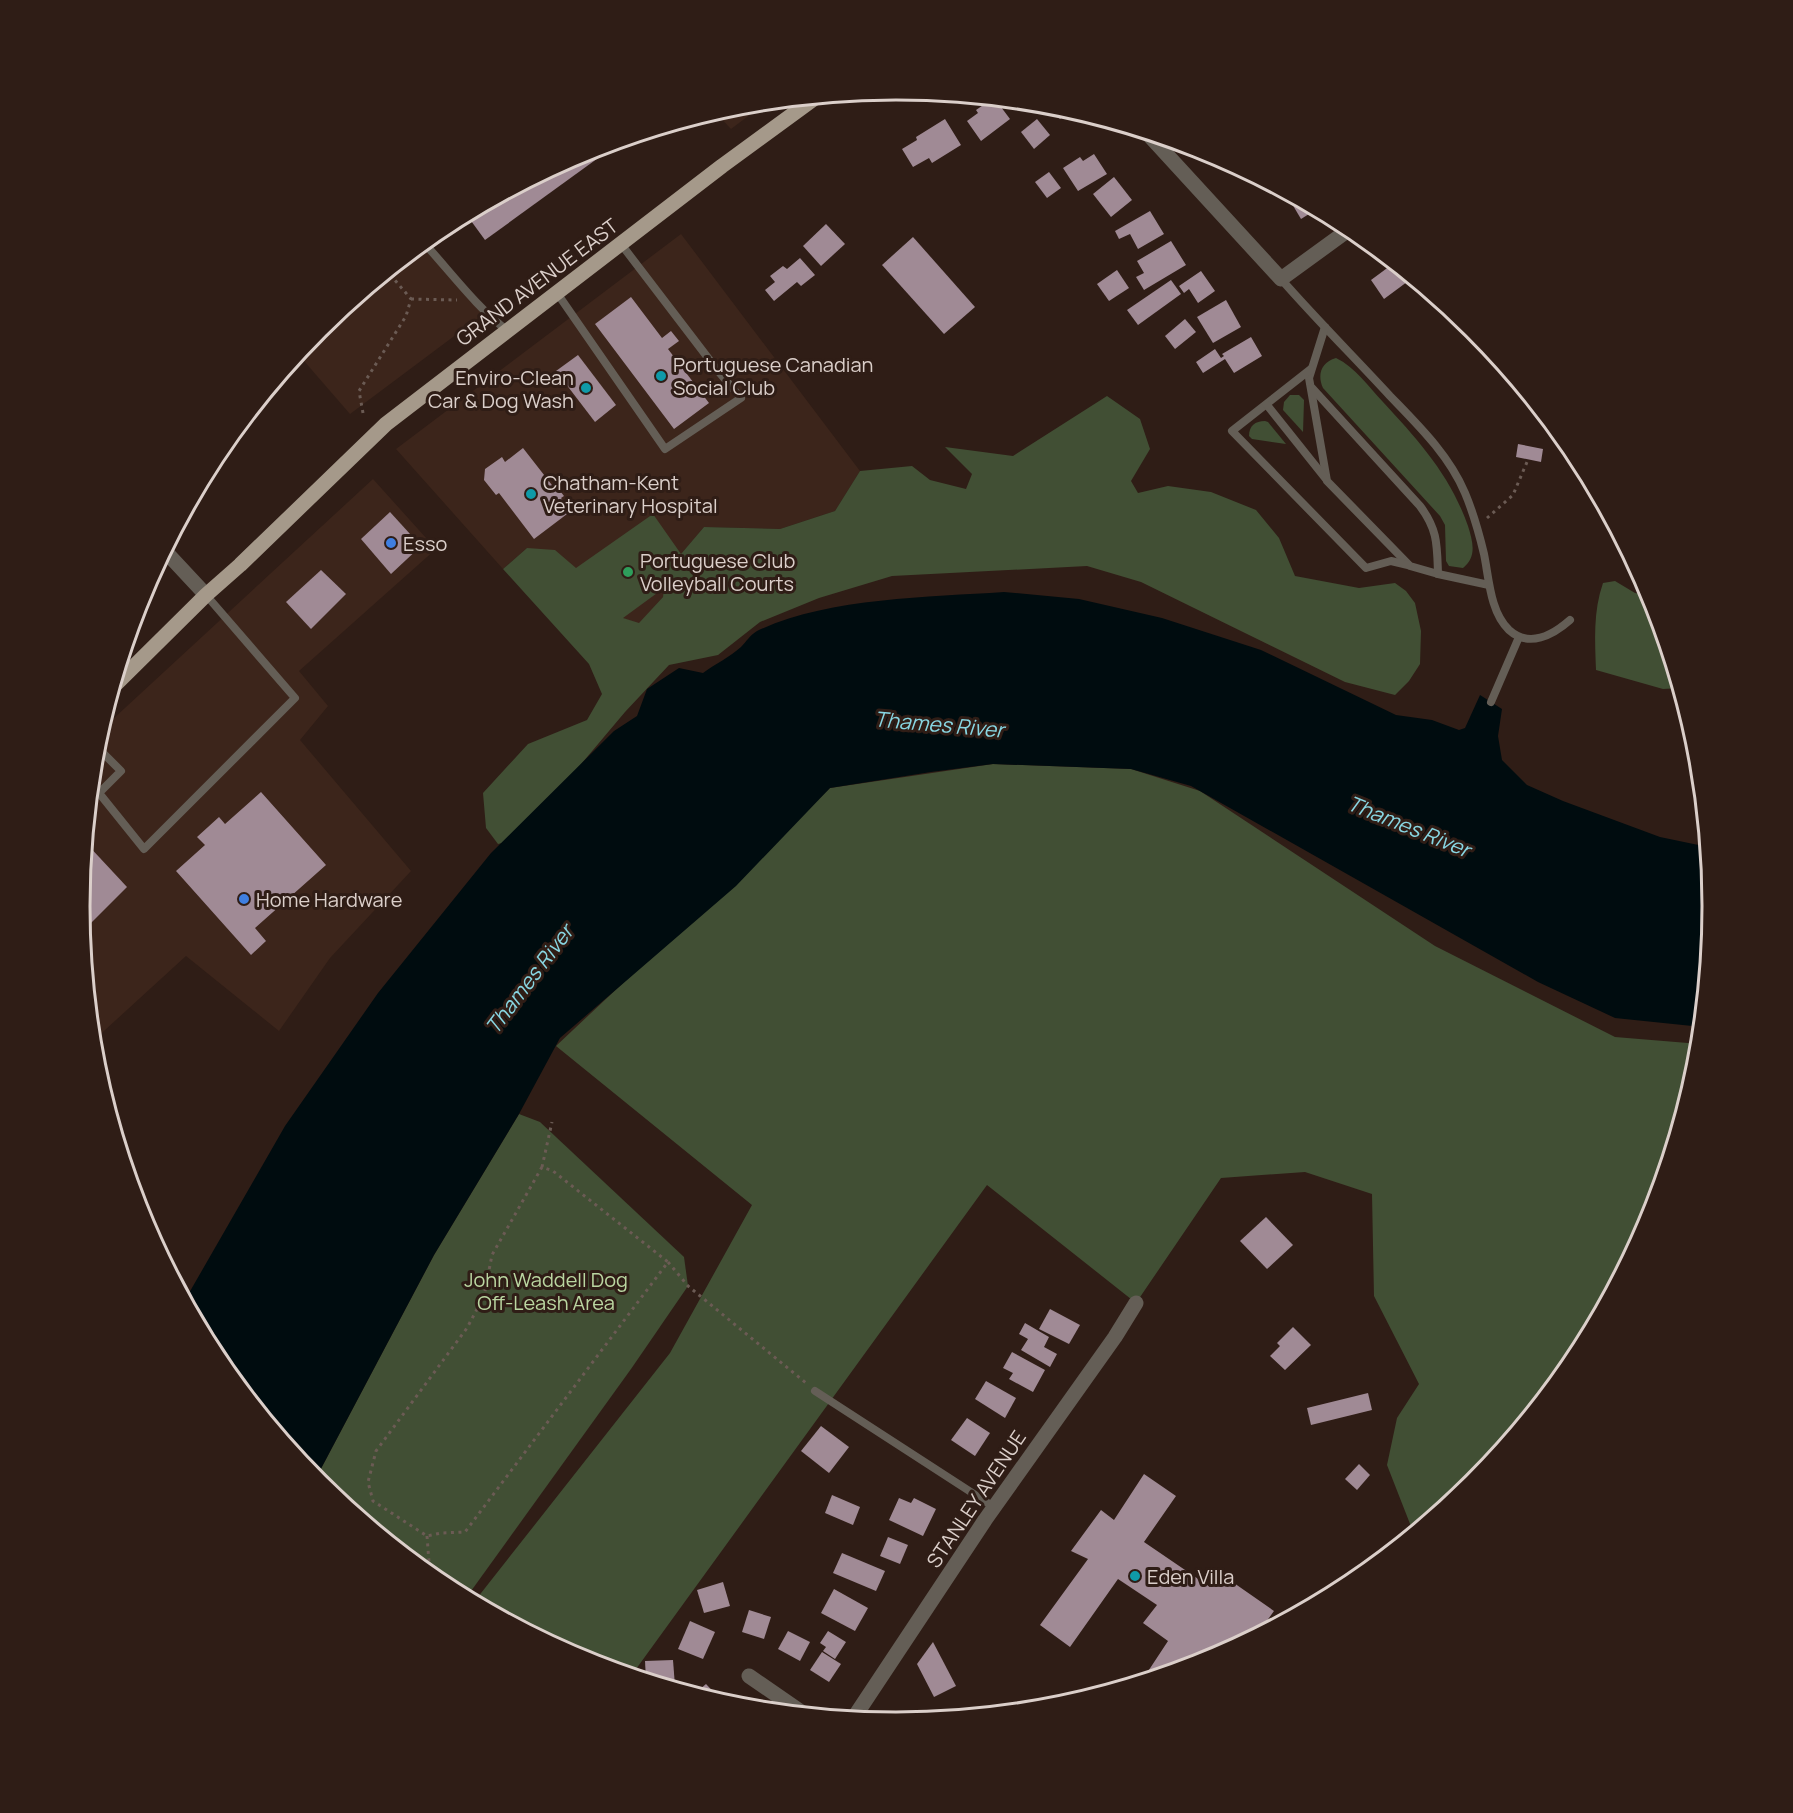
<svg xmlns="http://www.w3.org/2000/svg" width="1793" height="1813" font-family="Manrope,sans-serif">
<rect width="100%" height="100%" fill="#2f1d16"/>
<g fill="#3c251b">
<path d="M767,102L731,129L715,112L737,105Z"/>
<path d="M681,234L860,471L835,511L780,529L704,527L671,566L663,597L639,624L610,614L527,548L503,569L396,449Z"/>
<path d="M423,243L485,313L350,414L298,354L319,329Z"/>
<path d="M373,479L436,549L299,671L328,706L300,740L411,871L330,958L279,1031L186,956L93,1041L80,906L95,747L100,731Z"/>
</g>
<g fill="#414f34" fill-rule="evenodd">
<path d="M1336,358C1355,367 1368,386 1383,402C1419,441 1450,475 1468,526C1473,542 1477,557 1463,568L1449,566L1446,561L1445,525L1440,516L1323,388C1317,375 1321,362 1336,358Z"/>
<path d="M1290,395H1299L1304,400L1303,432L1283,410L1284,402Z"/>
<path d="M1107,396L1140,419L1150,449L1131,481L1138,493L1168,486L1211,492L1256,510L1279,538L1295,576L1359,588L1395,583L1406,591L1415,603L1421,631L1420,664L1409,681L1395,695L1345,682L1141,582L1087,566L892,576L819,598L760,622L718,655L669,665L625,712L518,839L498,844L486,828L483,793L528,744L587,720L602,694L589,664L503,569L527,548L555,550L576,568L653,514L681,554L704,527L780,529L835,511L860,471L912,466L930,480L966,489L972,474L945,447L1013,456ZM664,588L663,597L639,623L623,618Z"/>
<path d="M1265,421L1268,422L1286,444L1252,439L1249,436C1249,426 1255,421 1265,421Z"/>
<path d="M1615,581L1635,593L1652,596L1680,688L1663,689L1596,670C1595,640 1593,612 1603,583Z"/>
<path d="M993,764L1131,769L1200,791L1435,946L1615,1037L1700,1044L1698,1066L1651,1219L1576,1361L1474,1484L1414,1534L1387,1465L1397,1418L1419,1384L1374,1296L1372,1194L1305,1172L1221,1178L1136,1303L987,1185L631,1676L584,1661L474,1602L670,1353L752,1205L556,1046L830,788Z"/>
<path d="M519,1114L540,1122L684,1257L688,1286L631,1369L466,1598L442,1586L315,1480L434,1255Z"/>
</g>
<path fill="#000c0f" d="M1004,592L1079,599L1162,618L1261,650L1396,715L1432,720L1459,730L1465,728L1480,695L1502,709L1498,736L1502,760L1527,785L1563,801L1660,837L1708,847L1713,907L1702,1027L1615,1018L1538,982L1191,786L1131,769L993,764L931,772L830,788L736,886L560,1038L519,1114L434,1255L315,1480L217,1360L185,1300L285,1126L378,993L491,853L614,731L637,716L647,689L679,668L703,673C715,664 730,657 741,647C746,642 750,635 757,631C825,598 928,597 1004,592Z"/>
<g fill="#a08a95">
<path d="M992,99H995L1010,119L981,141L967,121L978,113L976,110Z"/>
<path d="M1046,104L1056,105L1070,110L1060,119Z"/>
<path d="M945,119L961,145L932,163L929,158L913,167L902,149L917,140L916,137Z"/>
<path d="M1037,119L1050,135L1034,149L1021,132Z"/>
<path d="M623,140L485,240L466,214L584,152Z"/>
<path d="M1094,154L1107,174L1078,191L1063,168L1080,157L1083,161Z"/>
<path d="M1049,172L1061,188L1047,198L1035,182Z"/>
<path d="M1114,177L1132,200L1111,217L1093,194Z"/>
<path d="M1290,195L1317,209L1301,219L1288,197Z"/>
<path d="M1150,211L1164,234L1138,249L1130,234L1119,239L1115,231Z"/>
<path d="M826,224L845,244L821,266L803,246Z"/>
<path d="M913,237L975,307L944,334L882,265Z"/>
<path d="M1171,241L1186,265L1144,290L1136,277L1144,273L1137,261Z"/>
<path d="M800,258L815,275L801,286L797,282L774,301L765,290L775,282L770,276L783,266L787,269Z"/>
<path d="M1394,263L1411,279L1384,299L1371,280Z"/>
<path d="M1117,270L1129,288L1109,301L1097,284Z"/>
<path d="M1201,271L1215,291L1198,303L1189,289L1184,293L1179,286Z"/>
<path d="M1171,280L1181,294L1138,325L1127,310Z"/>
<path d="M631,297L662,338L671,331L679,341L668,349L709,403L674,429L595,324Z"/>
<path d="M1226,300L1241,327L1213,343L1197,317Z"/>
<path d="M1185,319L1196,332L1175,349L1165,336Z"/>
<path d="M1251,337L1262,356L1234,373L1225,359L1203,373L1196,362L1215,349L1221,358L1224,356L1222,354Z"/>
<path d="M578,355L616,405L595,422L556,371Z"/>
<path d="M1518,444L1543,449L1541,462L1516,457Z"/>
<path d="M523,448L555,489L557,487L564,496L561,498L571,511L534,539L499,493L496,495L484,480L485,469L502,457L505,462Z"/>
<path d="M390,512L421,546L391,574L361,539Z"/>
<path d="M321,570L346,594L311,629L286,602Z"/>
<path d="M261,792L326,865L255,928L266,941L251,955L176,871L205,845L197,837L219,817L225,824Z"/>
<path d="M86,843L127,887L82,932L80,906Z"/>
<path d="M1266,1217L1293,1245L1267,1269L1240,1241Z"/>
<path d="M1050,1309L1080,1325L1069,1344L1039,1329Z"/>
<path d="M1025,1323L1049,1337L1044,1347L1057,1354L1050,1367L1021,1350L1028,1339L1019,1334Z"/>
<path d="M1293,1327L1311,1345L1285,1370L1270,1356L1280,1346L1277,1343Z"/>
<path d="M1012,1352L1045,1370L1033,1392L1009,1379L1013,1373L1003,1368Z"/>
<path d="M986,1381L1016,1398L1005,1418L975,1399Z"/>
<path d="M1368,1393L1372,1410L1311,1425L1307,1408Z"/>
<path d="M967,1418L990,1433L975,1456L951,1440Z"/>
<path d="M821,1426L849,1447L829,1473L801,1451Z"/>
<path d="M1359,1464L1370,1475L1357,1490L1345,1479Z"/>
<path d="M1144,1474L1176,1496L1144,1542L1210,1587L1221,1574L1274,1611L1256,1636L1209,1661L1141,1682L1168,1641L1143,1623L1157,1605L1118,1579L1070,1647L1040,1625L1088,1559L1071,1551L1101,1510L1114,1520Z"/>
<path d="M832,1495L860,1507L853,1525L825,1513Z"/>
<path d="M899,1498L911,1503L914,1498L936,1509L923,1536L889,1520Z"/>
<path d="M888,1537L908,1545L900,1564L880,1556Z"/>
<path d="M842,1553L885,1571L876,1591L833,1573Z"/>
<path d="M723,1582L730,1606L704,1613L697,1590Z"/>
<path d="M834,1589L868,1608L855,1631L821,1613Z"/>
<path d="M749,1610L771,1617L764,1639L742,1632Z"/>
<path d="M690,1621L715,1632L703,1659L678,1649Z"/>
<path d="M788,1631L810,1642L800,1661L778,1649Z"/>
<path d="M828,1631L846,1642L835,1659L823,1651L826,1647L820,1643Z"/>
<path d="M933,1642L956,1686L934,1697L917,1664Z"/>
<path d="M822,1652L841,1664L829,1682L810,1670Z"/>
<path d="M673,1660L675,1686L668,1687L646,1680L645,1661Z"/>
<path d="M706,1684L721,1700L718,1702L693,1695Z"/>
</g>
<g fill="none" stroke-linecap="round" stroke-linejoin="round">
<g stroke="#6b5b54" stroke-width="3" stroke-dasharray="3 4.5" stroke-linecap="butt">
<path d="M411,299L457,300"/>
<path d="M363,413L359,391L406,316L411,299L388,272"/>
<path d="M1487,518L1513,495L1527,462"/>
<path d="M542,1167L492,1255L484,1296L467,1328L376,1451L368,1482L373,1501L427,1536L441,1533L465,1532L668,1262L553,1171L542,1167L552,1122"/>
<path d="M668,1262L688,1286L806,1383"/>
<path d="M427,1536L430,1575"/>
</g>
<g stroke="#645e56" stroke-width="8">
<path d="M424,243C449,270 478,309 507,330"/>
<path d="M1281,279C1316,319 1354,357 1390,396C1418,425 1449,455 1465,493C1473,512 1479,533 1484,554C1489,578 1490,612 1509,630C1529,648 1553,635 1570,620"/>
<path d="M557,293L665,449L741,398L718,371L621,244"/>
<path d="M1325,327L1309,378L1327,481L1410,566L1438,574L1489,585"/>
<path d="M1311,369L1232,431L1366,568L1391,561L1408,565"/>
<path d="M1312,388L1420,506C1438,530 1437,545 1438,574"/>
<path d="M1267,405L1326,479"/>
<path d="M1491,702L1519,637"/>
<path d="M96,746L121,771L99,793L144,849L295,698L206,595"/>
<path d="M815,1391L994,1507"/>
</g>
<g stroke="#645e56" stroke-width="15">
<path d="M1147,133L1281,279L1351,228"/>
<path d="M165,551L206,595"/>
<path d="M749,1676L804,1714"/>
<path d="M853,1719L985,1520L1115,1337L1136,1303"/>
</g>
<path stroke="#a5998a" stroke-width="15" d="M113,687L206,595L240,565L386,424L722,166L815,98"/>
</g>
<g fill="#0f9aa8" stroke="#2f1d16" stroke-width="2">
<circle cx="661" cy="376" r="6"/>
<circle cx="586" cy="388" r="6"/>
<circle cx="531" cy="494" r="6"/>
<circle cx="1135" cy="1576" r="6"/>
</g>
<g fill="#3f7fe0" stroke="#2f1d16" stroke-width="2">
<circle cx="391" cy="543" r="6"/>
<circle cx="244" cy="899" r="6"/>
</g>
<circle fill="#2e9e5b" stroke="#2f1d16" stroke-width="2" cx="628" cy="572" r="6"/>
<g text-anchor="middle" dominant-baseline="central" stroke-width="6" stroke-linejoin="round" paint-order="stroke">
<g font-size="20" fill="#dbcfca" stroke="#2f1d16">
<text transform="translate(537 282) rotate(-37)">GRAND AVENUE EAST</text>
<text transform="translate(976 1499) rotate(-56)">STANLEY AVENUE</text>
</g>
<g font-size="20" fill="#dbcfca" stroke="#2f1d16" text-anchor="start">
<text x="673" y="364">Portuguese Canadian<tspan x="673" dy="23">Social Club</tspan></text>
<text x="574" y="377" text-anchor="end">Enviro-Clean<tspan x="574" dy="23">Car &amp; Dog Wash</tspan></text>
<text x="543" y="482">Chatham-Kent<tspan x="543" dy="23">Veterinary Hospital</tspan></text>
<text x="403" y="543">Esso</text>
<text x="640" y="560">Portuguese Club<tspan x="640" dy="23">Volleyball Courts</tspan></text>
<text x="256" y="899">Home Hardware</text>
<text x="1147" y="1576">Eden Villa</text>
</g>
<g font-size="20" fill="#bad6a1" stroke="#2f1d16">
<text x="546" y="1279">John Waddell Dog<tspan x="546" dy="23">Off-Leash Area</tspan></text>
</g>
<g font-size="21" font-style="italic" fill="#88d6e2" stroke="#2f1d16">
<text transform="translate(939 724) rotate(5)">Thames River</text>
<text transform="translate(1409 826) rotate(22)">Thames River</text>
<text transform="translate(529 979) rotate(-53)">Thames River</text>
</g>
</g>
<path d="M0 0H1793V1813H0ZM90 906a806 806 0 1 1 1612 0a806 806 0 1 1-1612 0Z" fill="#2f1d16" fill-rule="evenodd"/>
<path fill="none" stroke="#dbcfca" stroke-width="3" d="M90 906a806 806 0 1 1 1612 0a806 806 0 1 1-1612 0Z"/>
</svg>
